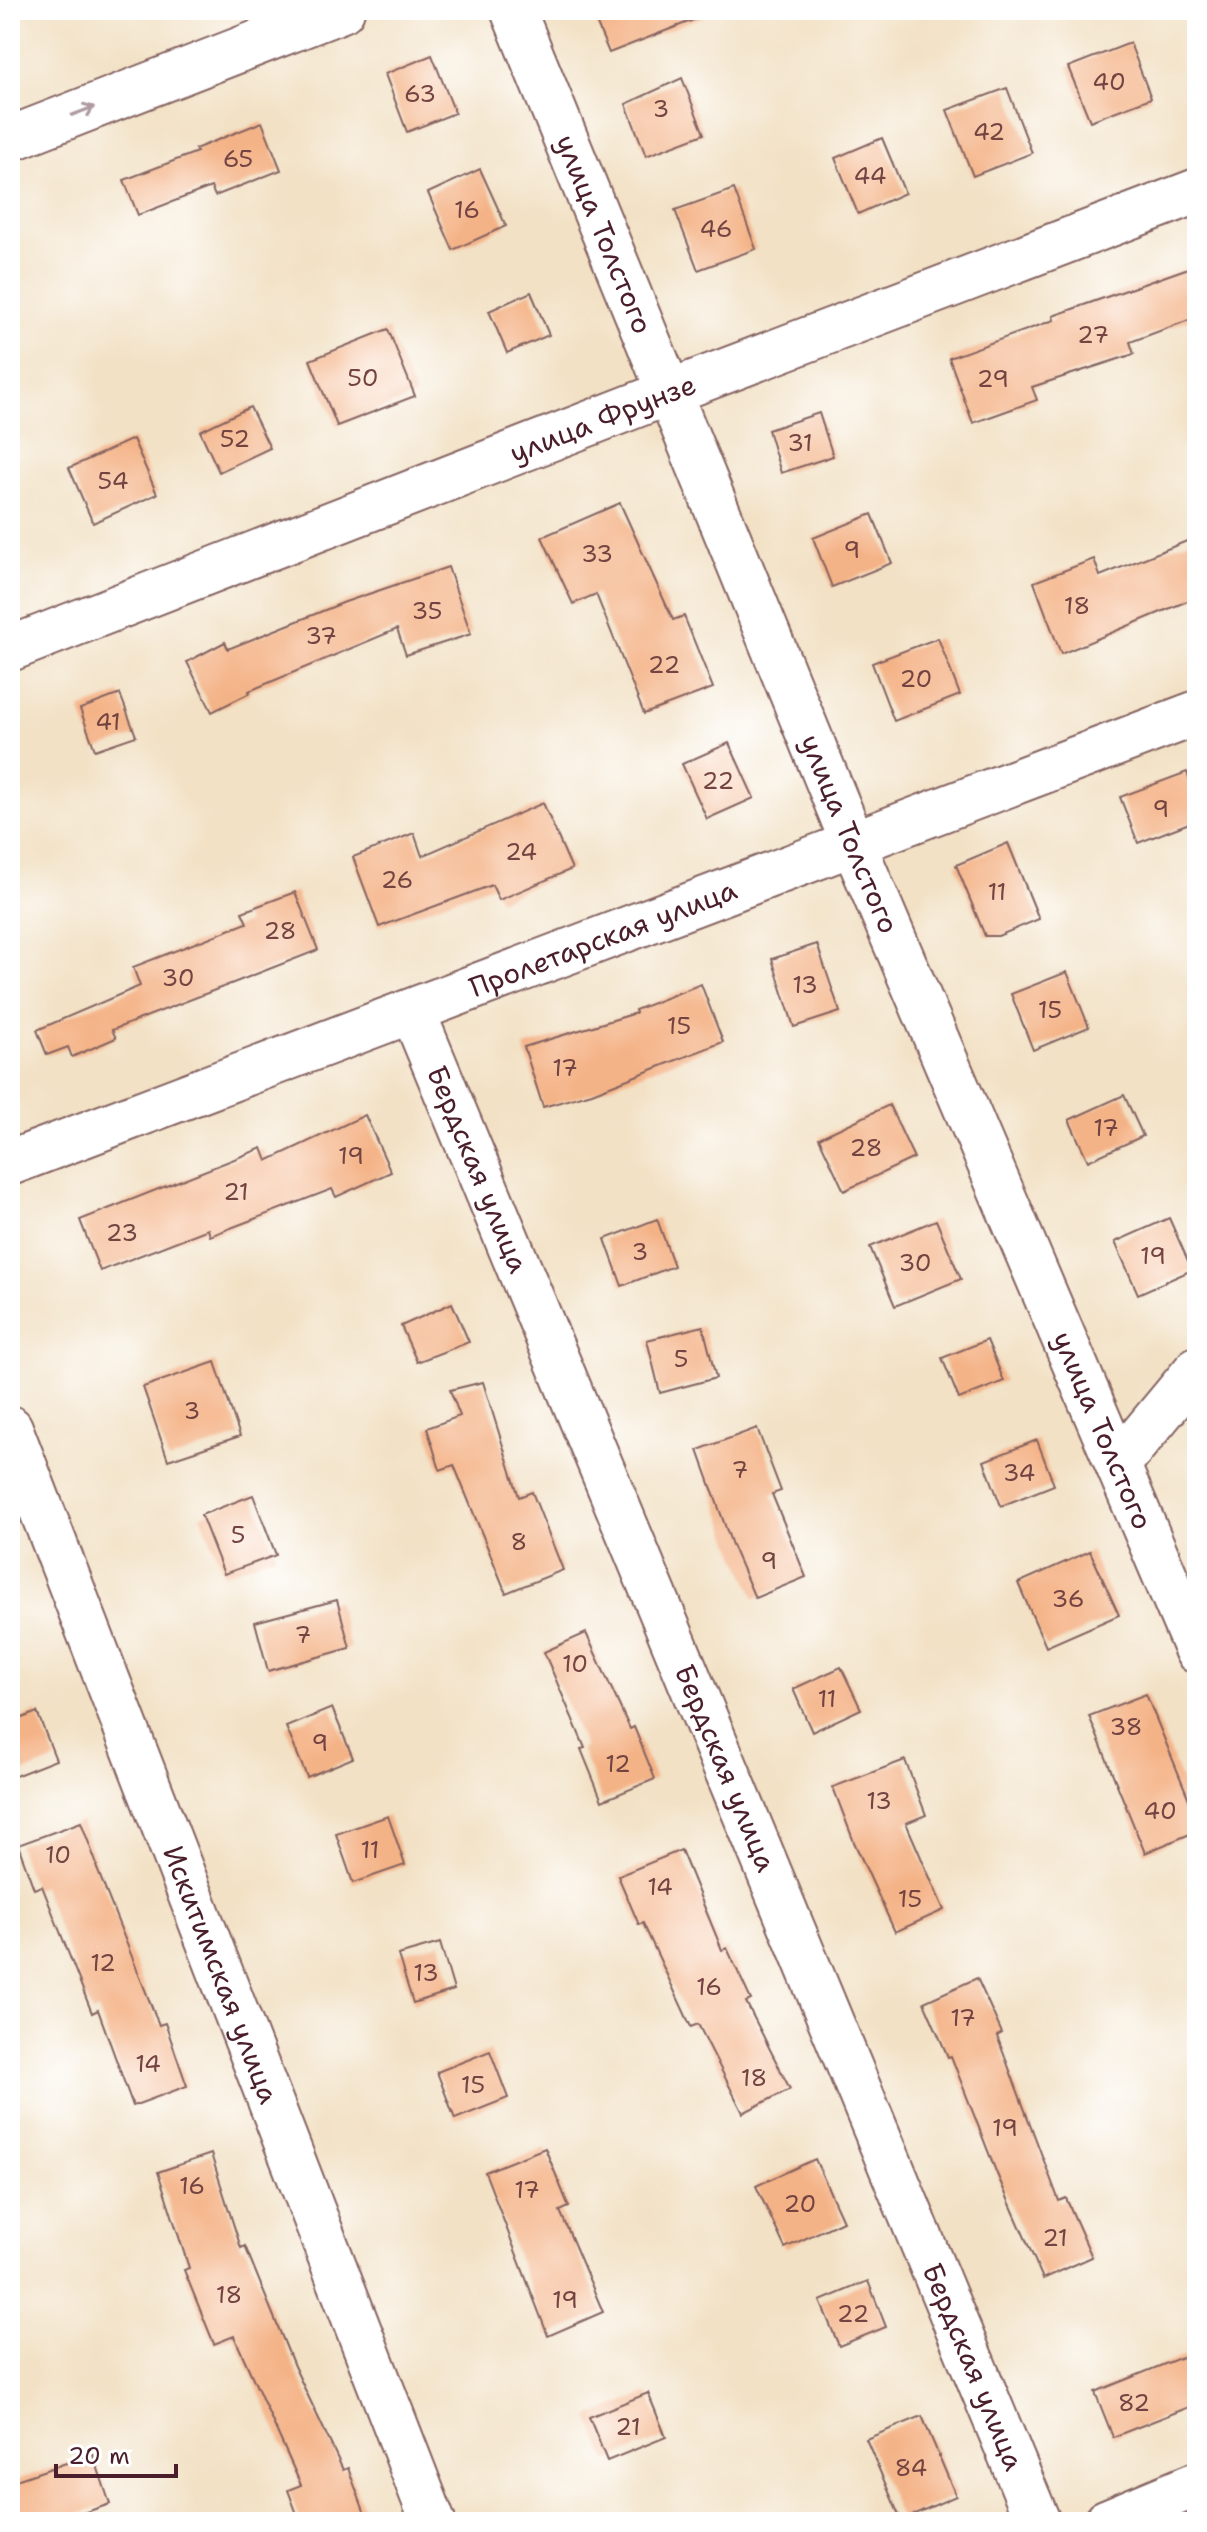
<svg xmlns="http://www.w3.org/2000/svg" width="1207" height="2532" font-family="'Shantell Sans',sans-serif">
<rect width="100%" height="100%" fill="#fff"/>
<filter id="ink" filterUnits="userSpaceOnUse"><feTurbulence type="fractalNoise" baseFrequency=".0125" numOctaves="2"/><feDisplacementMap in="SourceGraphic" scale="16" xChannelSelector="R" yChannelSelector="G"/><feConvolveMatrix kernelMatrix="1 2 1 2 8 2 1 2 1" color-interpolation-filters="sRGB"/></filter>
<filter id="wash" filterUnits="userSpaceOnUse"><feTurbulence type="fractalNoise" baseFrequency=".006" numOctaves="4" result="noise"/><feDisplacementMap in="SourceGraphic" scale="32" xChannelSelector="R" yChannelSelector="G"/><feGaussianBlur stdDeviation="1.8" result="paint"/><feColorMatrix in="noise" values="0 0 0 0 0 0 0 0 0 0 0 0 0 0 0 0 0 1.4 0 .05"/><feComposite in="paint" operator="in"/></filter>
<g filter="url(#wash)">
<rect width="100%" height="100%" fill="#f2e1c5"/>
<g id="blocks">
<g fill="#f4b387">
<path d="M591,10H714V12L609,53Z"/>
<path d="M1130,43L1151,98L1090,121L1068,67Z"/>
<path d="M432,55L455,113L407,132L385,74Z"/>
<path d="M682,78L704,134L646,156L626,104Z"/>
<path d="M1007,88L1032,153L973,176L947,110Z"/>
<path d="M262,122L281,170L215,196L211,187L138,215L124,180L197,152L195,149Z"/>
<path d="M882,138L905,193L858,214L835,158Z"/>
<path d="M480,169L506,226L453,250L428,193Z"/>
<path d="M734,189L756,249L698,270L675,210Z"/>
<path d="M1197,265V317L1130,342L1134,354L1032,387L1037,400L973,423L949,358L1054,320L1053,316Z"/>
<path d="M531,292L549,335L507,353L489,311Z"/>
<path d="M388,329L415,396L337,426L310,360Z"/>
<path d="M250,407L270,448L219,472L200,431Z"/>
<path d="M819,413L833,456L781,473L768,430Z"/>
<path d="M133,439L157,494L93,523L69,468Z"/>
<path d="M620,503L673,620L684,616L713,688L644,714L596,594L573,604L542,537Z"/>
<path d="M872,514L892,563L832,587L813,538Z"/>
<path d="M1197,537V597L1061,654L1034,582L1094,559L1100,576Z"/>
<path d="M448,567L471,634L406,655L397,629L249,691L250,693L212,712L187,662L225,642L228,649L345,602Z"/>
<path d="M938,638L960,695L894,721L872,663Z"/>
<path d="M120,694L136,736L95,750L80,709Z"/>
<path d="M729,743L754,798L707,819L682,764Z"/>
<path d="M1187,772L1197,798V820L1138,843L1120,797Z"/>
<path d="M543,803L572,869L499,900L492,885L379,927L353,857L414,833L422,856Z"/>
<path d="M1008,843L1039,919L998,936H985L956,865Z"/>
<path d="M295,892L318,950L112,1030L116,1038L72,1057L68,1047L47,1055L37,1030L140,986L133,967L247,923L242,912Z"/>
<path d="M817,944L840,1012L794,1027L772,959Z"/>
<path d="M1067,972L1089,1027L1033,1050L1011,994Z"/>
<path d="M701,984L723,1042L592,1093L543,1107L524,1047L636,1013L635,1010Z"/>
<path d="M1124,1095L1143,1136L1088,1161L1069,1120Z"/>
<path d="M889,1105L914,1158L844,1191L819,1138Z"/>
<path d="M365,1115L391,1172L336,1197L332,1189L210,1236L208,1229L100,1271L80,1220L262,1148L267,1161Z"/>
<path d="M1169,1218L1192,1270L1138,1294L1115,1242Z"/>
<path d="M657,1219L674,1266L622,1286L605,1239Z"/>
<path d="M936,1220L961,1279L895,1306L870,1247Z"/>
<path d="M452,1303L469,1342L417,1362L401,1326Z"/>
<path d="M703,1326L716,1378L660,1393L647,1340Z"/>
<path d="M987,1340L1004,1381L959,1399L942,1358Z"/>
<path d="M215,1362L240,1436L168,1460L143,1387Z"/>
<path d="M483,1382L519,1497L532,1492L563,1570L506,1593L454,1465L440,1470L427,1428L460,1416L450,1390Z"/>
<path d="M757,1428L781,1491L772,1494L806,1577L755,1598L732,1545L698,1450Z"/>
<path d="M1037,1440L1054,1485L1001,1506L984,1461Z"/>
<path d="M253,1495L276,1555L224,1574L201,1515Z"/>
<path d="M1090,1551L1119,1615L1046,1647L1018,1583Z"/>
<path d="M337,1600L350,1648L268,1671L255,1622Z"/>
<path d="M586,1633L630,1729L634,1727L655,1779L602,1801L581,1749L585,1748L544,1652Z"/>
<path d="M841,1667L861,1709L812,1732L793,1689Z"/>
<path d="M1146,1694L1197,1819V1831L1145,1853L1089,1716Z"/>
<path d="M332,1708L353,1758L307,1777L286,1727Z"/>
<path d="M37,1712L56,1760L10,1778V1723Z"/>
<path d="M905,1760L926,1815L906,1823L944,1910L895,1932L854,1842L833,1787Z"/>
<path d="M388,1816L405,1865L353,1883L336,1834Z"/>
<path d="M81,1822L97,1865L96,1866L159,2025L165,2023L187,2086L133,2106L98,2010L92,2013L42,1886L34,1889L18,1845Z"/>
<path d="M681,1850L722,1950L727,1948L751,2000L746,2002L790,2089L743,2113L698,2024L691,2027L643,1923L639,1925L618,1876Z"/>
<path d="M440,1943L454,1990L413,2003L398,1955Z"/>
<path d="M977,1978L1002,2033L997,2036L1059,2201L1066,2198L1092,2257L1043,2279L997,2174L951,2056L948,2057L924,2002Z"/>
<path d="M490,2051L508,2098L455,2119L437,2072Z"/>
<path d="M545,2148L569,2207L560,2211L603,2312L548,2336L485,2172Z"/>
<path d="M211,2154L241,2248L245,2246L294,2366L343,2470L348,2468L368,2522H300L288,2490L301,2485L234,2336L214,2344L184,2270L189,2268L158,2172Z"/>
<path d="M815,2159L843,2221L785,2248L756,2186Z"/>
<path d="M868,2281L886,2327L839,2346L820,2301Z"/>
<path d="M1197,2351V2404L1113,2437L1095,2392Z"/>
<path d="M648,2393L666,2437L607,2461L589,2417Z"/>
<path d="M922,2416L956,2496L901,2520L866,2439Z"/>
<path d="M93,2454L110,2504L56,2522H10V2482Z"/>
</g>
</g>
</g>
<g filter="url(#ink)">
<use href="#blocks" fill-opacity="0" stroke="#856361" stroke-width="2"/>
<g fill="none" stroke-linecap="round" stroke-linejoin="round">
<g stroke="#856361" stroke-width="48">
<g id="street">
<path id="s1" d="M513,10L853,843L1197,1651"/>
<path d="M10,139L342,10"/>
<path id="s2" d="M10,649L670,392L1197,191"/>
<path id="s3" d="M413,1012L1038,2522"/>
<path id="s4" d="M10,1163L1197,713"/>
<path id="s5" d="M10,1428L433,2522"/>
<path d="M1119,1463L1197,1369"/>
</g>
</g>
<g stroke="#856361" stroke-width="48">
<path id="secondary" d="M1106,2522L1197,2484"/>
</g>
<use href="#street" stroke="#fff" stroke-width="44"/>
<use href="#secondary" stroke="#fff" stroke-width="44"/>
</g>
<defs><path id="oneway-shaft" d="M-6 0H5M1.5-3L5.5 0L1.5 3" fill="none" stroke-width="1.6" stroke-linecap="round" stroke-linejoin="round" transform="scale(2)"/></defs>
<use stroke="#ae9aa0" href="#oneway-shaft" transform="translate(83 111) rotate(-21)"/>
</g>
<g text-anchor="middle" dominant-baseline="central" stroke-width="6" stroke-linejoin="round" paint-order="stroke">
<g font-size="24" fill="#744442">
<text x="1109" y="82">40</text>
<text x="420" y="94">63</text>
<text x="661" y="109">3</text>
<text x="989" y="132">42</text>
<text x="238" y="159">65</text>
<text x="870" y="176">44</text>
<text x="467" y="210">16</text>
<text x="716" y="229">46</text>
<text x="1093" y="335">27</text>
<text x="363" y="378">50</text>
<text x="993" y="379">29</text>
<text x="235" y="439">52</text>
<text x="800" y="443">31</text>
<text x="113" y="481">54</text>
<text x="852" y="550">9</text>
<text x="597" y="554">33</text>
<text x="1077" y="606">18</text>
<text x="427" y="611">35</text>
<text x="321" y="636">37</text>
<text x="664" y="665">22</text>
<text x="916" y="679">20</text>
<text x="108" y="722">41</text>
<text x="718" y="781">22</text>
<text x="1161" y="809">9</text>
<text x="521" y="852">24</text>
<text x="397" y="880">26</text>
<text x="997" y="892">11</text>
<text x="280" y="931">28</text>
<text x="178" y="978">30</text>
<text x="805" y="985">13</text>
<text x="1050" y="1010">15</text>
<text x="679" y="1026">15</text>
<text x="565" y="1068">17</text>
<text x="1106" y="1128">17</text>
<text x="866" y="1148">28</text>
<text x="351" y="1156">19</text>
<text x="236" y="1192">21</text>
<text x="122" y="1233">23</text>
<text x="640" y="1252">3</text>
<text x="1153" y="1256">19</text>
<text x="915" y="1263">30</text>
<text x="681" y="1359">5</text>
<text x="192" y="1411">3</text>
<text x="740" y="1470">7</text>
<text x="1019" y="1473">34</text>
<text x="238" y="1535">5</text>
<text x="519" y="1542">8</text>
<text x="769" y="1561">9</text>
<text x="1068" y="1599">36</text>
<text x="303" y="1635">7</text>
<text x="575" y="1664">10</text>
<text x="827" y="1699">11</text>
<text x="1126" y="1727">38</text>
<text x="320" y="1743">9</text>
<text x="618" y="1764">12</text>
<text x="879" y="1801">13</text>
<text x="1160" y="1811">40</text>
<text x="370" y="1850">11</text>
<text x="58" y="1855">10</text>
<text x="660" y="1887">14</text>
<text x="910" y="1899">15</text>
<text x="103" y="1963">12</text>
<text x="426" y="1973">13</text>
<text x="709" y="1987">16</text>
<text x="963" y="2018">17</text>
<text x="148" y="2064">14</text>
<text x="754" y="2078">18</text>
<text x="473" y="2085">15</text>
<text x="1005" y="2128">19</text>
<text x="192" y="2186">16</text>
<text x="527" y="2190">17</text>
<text x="800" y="2204">20</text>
<text x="1055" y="2238">21</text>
<text x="229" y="2295">18</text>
<text x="565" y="2300">19</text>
<text x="853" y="2314">22</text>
<text x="1134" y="2403">82</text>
<text x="628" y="2427">21</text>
<text x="911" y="2468">84</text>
</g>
<g font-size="28" fill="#4a1f2b" stroke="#fff">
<text stroke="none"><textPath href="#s1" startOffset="242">улица Толстого</textPath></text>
<text stroke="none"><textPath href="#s2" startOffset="636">улица Фрунзе</textPath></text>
<text stroke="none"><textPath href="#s1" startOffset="890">улица Толстого</textPath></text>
<text stroke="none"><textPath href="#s4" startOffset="634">Пролетарская улица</textPath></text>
<text stroke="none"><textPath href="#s3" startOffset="170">Бердская улица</textPath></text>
<text stroke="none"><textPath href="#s1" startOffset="1538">улица Толстого</textPath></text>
<text stroke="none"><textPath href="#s3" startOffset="818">Бердская улица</textPath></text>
<text stroke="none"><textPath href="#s5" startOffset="586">Искитимская улица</textPath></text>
<text stroke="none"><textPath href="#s3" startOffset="1466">Бердская улица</textPath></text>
</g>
</g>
<rect width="1207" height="2532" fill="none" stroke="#fff" stroke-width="40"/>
<path d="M56 2464v12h120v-12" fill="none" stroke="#4a1f2b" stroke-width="4"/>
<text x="68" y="2464" font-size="24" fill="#4a1f2b" stroke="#ffffff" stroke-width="6" paint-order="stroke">20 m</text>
</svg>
